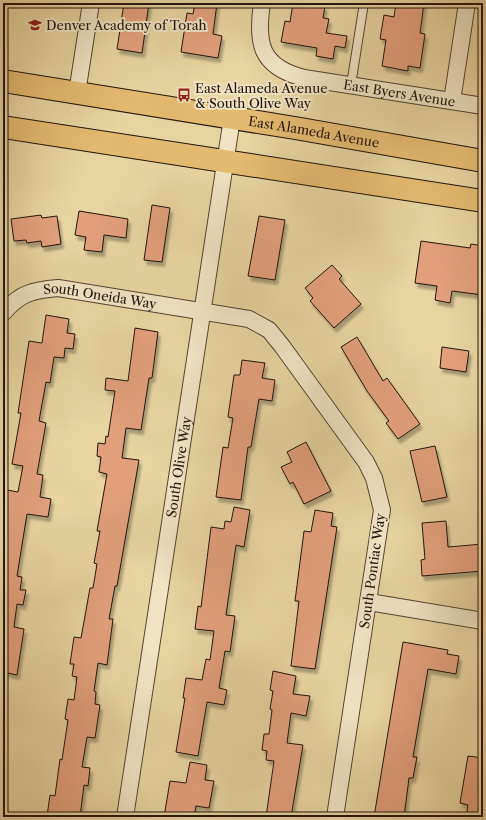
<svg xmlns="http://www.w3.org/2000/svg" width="486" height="820" font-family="'Libre Caslon Text',serif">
<defs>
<filter id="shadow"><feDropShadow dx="2.5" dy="4.5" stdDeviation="1" flood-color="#0004"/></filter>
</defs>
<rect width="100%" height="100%" fill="#e7d4a1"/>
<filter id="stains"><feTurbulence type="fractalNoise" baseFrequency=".005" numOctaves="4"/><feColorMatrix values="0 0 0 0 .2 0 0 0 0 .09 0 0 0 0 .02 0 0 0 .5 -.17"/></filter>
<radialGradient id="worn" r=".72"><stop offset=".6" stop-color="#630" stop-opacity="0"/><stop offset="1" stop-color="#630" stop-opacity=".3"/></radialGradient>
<g fill="#e19f7c" stroke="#22140b" filter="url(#shadow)">
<path d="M124,3H149L142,53L117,49Z"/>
<path d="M195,3H217L213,34L222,36L218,58L181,52L187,13L193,14Z"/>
<path d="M293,3L325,6L323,18L329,19L326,33L347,36L345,48L335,46L333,59L316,56L317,48L281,42L285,21L290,22Z"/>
<path d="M396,3H424L420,33L425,34L420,68L408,66V71L382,66L386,40L380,39L384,15L394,17Z"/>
<path d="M152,205L170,208L162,262L144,260Z"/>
<path d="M79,211L128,219L126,238L104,235L102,252L84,250L86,237L75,235Z"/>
<path d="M41,215L42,218L57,216L61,244L42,247L41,241L27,243L26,240L14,241L11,219Z"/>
<path d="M259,216L285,220L275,280L248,276Z"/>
<path d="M421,241L470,248L471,244L483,246V295L452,291L450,303L435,300L437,286L415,283Z"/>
<path d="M332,265L342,276L339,279L361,304L334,328L310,301L313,298L305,288Z"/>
<path d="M46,315L69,319L67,333L75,334L73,349L65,348L64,358L54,357L50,383L46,382L39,421L46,423L37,474L43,475L40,497L51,499L48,517L27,514L17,576L22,577L20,590H26L23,605L17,604L14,627L24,629L17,675L3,672V527L6,510H3L7,490L18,492L23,466L12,464L21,413H18L29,341L42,343Z"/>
<path d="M135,328L158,332L152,378H149L141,430L126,428L122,458L139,460L117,586H115L109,619H113L107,665L98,663L94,691L96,692L95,704L100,705L95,738L87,737L82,767L90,768L88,786L84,785L80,817L47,816L50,795L55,796L60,759L62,760L68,720L65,719L68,699L74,700L77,677L72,676L74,664H70L74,637L81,638L90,588H93L97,564L94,563L100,531H97L107,474L99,472L101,457L97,456L98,443L105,444L106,436L108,437L115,391L105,390L106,378L128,381Z"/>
<path d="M357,337L383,381L387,378L420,424L398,439L386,423L389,421L367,391L341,347Z"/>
<path d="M442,347L469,351L466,372L440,368Z"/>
<path d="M242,360L265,363L262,378L275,380L272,401L259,399L251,447H248L241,500L216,497L223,447L228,448L233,418L228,417L234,375H240Z"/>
<path d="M306,442L331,491L304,504L293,482L290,484L281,467L292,462L287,452Z"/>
<path d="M435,446L447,497L422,502L410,451Z"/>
<path d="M234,507L250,510L244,547L236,545L226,615L235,616L230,652L225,651L219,688L227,690L224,705L207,702L198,756L176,752L185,698H183L186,678L202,680L206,659L210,660L214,631L195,629L198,606L201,607L211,527L224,529L225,521L231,522Z"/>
<path d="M315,510L333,513L331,526L337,527L315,669L291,666L299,601H295L304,531L311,532Z"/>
<path d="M446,521L448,547L483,544V571L422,576L421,560L425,559L422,523Z"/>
<path d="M403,642L448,650L447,654L459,656L456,674L428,669L413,757H417L413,778H409L404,817H374Z"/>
<path d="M273,671L296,676L293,694L310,696L306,716L291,713L287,743L303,745L291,817H266L274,761L266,760L267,751L262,750L264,734H269L272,710L270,709L273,691L270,690Z"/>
<path d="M468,756L483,758V817H466L468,805L460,803Z"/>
<path d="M190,762L207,765L205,780L214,781L209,808L196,806L194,817H164L170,781L186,783Z"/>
</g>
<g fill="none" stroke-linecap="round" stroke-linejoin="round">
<g stroke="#534430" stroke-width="10">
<path id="lane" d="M351,85L364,3"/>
</g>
<g stroke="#534430" stroke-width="18">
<g id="street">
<path id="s1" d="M262,3C256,43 260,67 304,78L483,106"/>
<path d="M77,93L91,3"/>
<path d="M452,101L467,3"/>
<path id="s2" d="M3,313C20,293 33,290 58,288L249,319L269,330L282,346L366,462L374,478L382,510L335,817"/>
<path d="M369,602L483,621"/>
<path id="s3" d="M125,817L232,118"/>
</g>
</g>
<g stroke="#22140b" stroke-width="24">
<g id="primary">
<path id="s4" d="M3,81L295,128L483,161"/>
<path d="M3,127L483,201"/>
</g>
</g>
<use href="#lane" stroke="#efe3c2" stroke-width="8"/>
<use href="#street" stroke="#efe3c2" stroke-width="16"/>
<use href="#primary" stroke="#e4ba70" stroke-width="22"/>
</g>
<defs>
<g id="school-bare" transform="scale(1.08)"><path d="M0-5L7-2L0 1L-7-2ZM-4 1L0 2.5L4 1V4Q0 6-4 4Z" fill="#8f2418" stroke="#efe3c2" stroke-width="2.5" paint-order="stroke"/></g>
<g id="bus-bare" transform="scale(1.08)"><path d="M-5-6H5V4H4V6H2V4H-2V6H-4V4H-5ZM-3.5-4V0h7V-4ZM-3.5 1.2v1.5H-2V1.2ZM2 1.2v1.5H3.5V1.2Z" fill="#8f2418" stroke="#efe3c2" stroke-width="2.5" paint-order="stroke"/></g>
</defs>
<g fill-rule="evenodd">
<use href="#school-bare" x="35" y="25"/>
<use href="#bus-bare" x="184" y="95"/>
</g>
<g text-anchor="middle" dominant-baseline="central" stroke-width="4" stroke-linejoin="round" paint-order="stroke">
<g font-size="13" fill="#22140b" stroke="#efe3c2" text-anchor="start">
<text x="46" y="25">Denver Academy of Torah</text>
<text x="195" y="88">East Alameda Avenue<tspan x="195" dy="15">&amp; South Olive Way</tspan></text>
</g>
<g font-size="13" fill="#22140b" stroke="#efe3c2">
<text stroke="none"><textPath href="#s1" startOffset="195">East Byers Avenue</textPath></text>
<text stroke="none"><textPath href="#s4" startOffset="315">East Alameda Avenue</textPath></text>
<text stroke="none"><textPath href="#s2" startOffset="105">South Oneida Way</textPath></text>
<text stroke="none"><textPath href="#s3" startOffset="354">South Olive Way</textPath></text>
<text transform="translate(372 571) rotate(-82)">South Pontiac Way</text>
</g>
</g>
<rect width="486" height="820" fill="none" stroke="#e7d4a1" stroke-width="16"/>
<rect x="4" y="4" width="478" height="812" fill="none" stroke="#22140b" stroke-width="2"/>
<rect x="8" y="8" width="470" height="804" fill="none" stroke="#22140b"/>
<rect width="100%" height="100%" filter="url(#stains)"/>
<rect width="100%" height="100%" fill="url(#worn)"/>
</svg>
